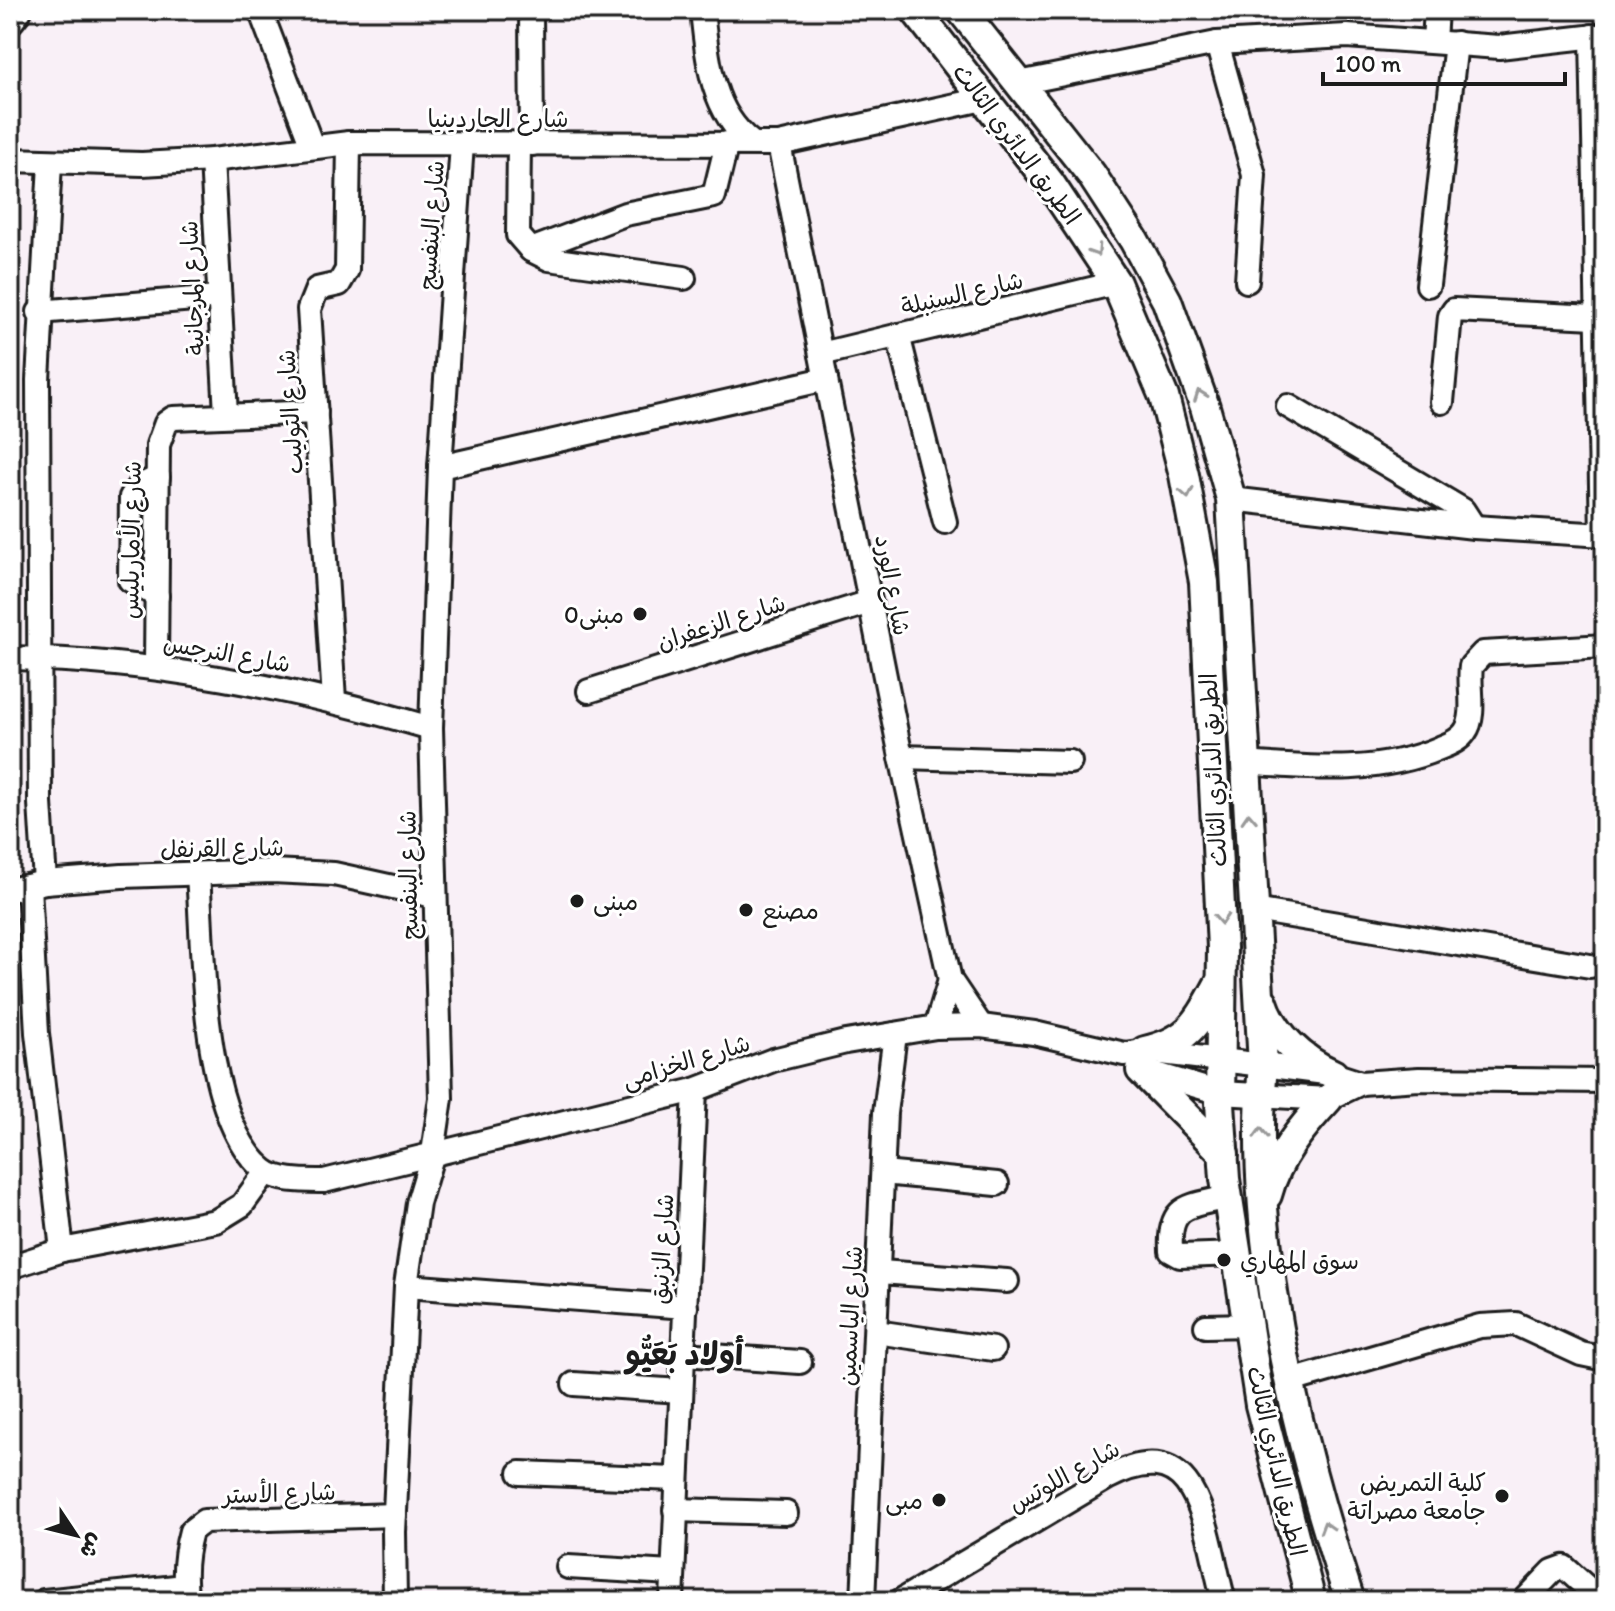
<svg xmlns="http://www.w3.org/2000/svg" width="1615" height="1611" font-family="Itim,'Playpen Sans Arabic',sans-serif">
<rect width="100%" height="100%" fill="#f9f0f7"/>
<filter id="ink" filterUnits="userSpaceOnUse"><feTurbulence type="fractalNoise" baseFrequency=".0125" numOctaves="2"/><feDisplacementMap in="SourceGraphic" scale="16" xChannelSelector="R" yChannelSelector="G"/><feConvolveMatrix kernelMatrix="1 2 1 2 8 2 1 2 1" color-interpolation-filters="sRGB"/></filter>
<g filter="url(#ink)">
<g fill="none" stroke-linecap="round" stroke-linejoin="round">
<g stroke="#1c1c1c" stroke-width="28">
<g id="minor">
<path d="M260,10L312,146"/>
<path d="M531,10L532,144"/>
<path d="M702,10C707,57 711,111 751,142"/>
<path d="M1592,36L1602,535"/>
<path d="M1434,41L1436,10"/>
<path d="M1217,43L1254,175L1247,281"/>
<path d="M1019,83L1217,43L1347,36L1499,47L1605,35"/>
<path d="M519,144L518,235L531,250L625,214L714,196L727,143"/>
<path d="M779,144L901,757L950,980L981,1026"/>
<path d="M10,160L142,164L212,160L349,143L779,144L983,99"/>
<path d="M212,160L226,414"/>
<path d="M531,250L549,259L684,278"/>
<path d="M1428,285L1456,43"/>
<path d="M39,312L218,297"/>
<path d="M898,335L945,522"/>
<path d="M821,354L1116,283"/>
<path d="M1442,402L1450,316L1454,310L1595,317"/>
<path d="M1288,406L1463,510L1474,527"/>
<path d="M440,467L826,379"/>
<path d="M1231,499L1474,527L1605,535"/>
<path d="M157,596L130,580L131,497L138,487L158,477"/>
<path d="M10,658C155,660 292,688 431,728"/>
<path d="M156,666L158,445L166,423L173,418L316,412"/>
<path d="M589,691L870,602"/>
<path d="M334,700L309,309L317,289L339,284L347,270L349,143"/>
<path d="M901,757L1070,762"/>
<path d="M1245,763C1312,768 1377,775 1440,748C1449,744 1459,741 1465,732C1477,716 1468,685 1471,666L1483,653L1605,646"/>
<path d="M198,875C204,953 200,1117 264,1170C278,1182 306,1181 324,1181L695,1090L773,1060L846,1042L936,1027L981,1026L1034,1033L1124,1054L1145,1051L1263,1065L1333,1074L1361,1083"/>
<path d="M45,882L40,803L38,380L50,163"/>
<path d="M29,886L37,1033L62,1250"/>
<path d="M10,890L45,882L122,876L272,871L334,874L434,896"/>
<path d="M1254,910L1590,966"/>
<path d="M936,1027L950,980"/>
<path d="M1143,1070L1220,1093L1328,1099L1361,1083L1419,1079L1605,1081"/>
<path d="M883,1173L997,1184"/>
<path d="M1228,1197C1189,1207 1168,1203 1171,1251L1180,1256L1238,1254"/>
<path d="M10,1267L62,1250L216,1221L242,1205L266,1172"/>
<path d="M880,1272L1007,1281"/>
<path d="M406,1286L686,1307"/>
<path d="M1206,1326L1249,1325"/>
<path d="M876,1332L993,1349"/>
<path d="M683,1354L800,1362"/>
<path d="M1291,1381L1480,1326L1516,1324L1581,1354L1605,1359"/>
<path d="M574,1384L681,1391"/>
<path d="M520,1473L675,1479"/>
<path d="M675,1510L786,1513"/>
<path d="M568,1567L672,1573"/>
<path d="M44,1601L185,1586"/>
<path d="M187,1601C183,1578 185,1553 191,1531L204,1521L395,1515"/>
<path d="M395,1601L394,1532L406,1286L418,1203L433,1153L441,1098L431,728L440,467L462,144"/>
<path d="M672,1601L695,1090"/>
<path d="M863,1601L885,1113L895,1034"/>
<path d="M900,1601L1107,1478C1203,1427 1205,1534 1224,1601"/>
<path d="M1524,1601L1553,1571L1564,1567L1602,1601"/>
</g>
</g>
<g stroke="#1c1c1c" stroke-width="34">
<g id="major">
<path d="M915,10L1049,182L1116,283L1164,397L1184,475L1204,582L1222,948L1220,1103L1225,1179L1260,1405L1311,1601"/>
<path d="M961,10L1091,174L1134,240L1167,301L1205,407L1231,499L1263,1065C1247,1238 1296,1437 1350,1601"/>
<path d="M10,19L17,10"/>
<path d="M1263,1002C1273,1034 1303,1061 1333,1074"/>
<path d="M1145,1051C1190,1041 1198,1022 1219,984"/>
<path d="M1141,1070L1224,1154"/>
<path d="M1267,1195C1277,1157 1301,1128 1328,1099"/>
</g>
</g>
<use href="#minor" stroke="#fff" stroke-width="22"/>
<use href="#major" stroke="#fff" stroke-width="28"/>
</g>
<defs><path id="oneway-chevron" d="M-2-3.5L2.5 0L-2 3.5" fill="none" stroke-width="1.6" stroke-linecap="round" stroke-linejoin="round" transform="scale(2)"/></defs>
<g stroke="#999">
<use href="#oneway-chevron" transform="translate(1096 251) rotate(57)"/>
<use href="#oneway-chevron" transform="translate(1200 395) rotate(-110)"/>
<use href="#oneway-chevron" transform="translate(1187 493) rotate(79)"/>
<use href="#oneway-chevron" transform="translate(1249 818) rotate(-93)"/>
<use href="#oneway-chevron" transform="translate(1221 919) rotate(87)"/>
<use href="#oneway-chevron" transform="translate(1261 1133) rotate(-91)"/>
<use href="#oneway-chevron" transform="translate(1326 1527) rotate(-107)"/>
</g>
</g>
<g fill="#1c1c1c" stroke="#fff" stroke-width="3">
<circle cx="640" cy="614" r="8"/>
<circle cx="577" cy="901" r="8"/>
<circle cx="746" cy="910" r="8"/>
<circle cx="1224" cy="1260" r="8"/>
<circle cx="1502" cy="1496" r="8"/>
<circle cx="939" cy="1500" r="8"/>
</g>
<g text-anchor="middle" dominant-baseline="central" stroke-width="6" stroke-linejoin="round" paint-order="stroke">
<g font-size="24" fill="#1c1c1c" stroke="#fff">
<text x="498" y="118">شارع الجاردينيا</text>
<text transform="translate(1017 144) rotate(53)">الطريق الدائري الثالث</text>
<text transform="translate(431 225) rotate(-86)">شارع البنفسج</text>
<text transform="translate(192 288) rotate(-93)">شارع المرجانية</text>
<text transform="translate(962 293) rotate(-13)">شارع السنبلة</text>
<text transform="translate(290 412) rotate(-94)">شارع التوليب</text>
<text transform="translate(131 540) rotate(-89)">شارع الأماريليس</text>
<text transform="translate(893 585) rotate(79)">شارع الورد</text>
<text transform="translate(721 622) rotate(-18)">شارع الزعفران</text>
<text transform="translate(227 653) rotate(10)">شارع النرجس</text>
<text transform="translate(1213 770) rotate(-93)">الطريق الدائري الثالث</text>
<text transform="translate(222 848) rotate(-1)">شارع القرنفل</text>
<text transform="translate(408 875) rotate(-91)">شارع البنفسج</text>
<text transform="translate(686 1061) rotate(-17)">شارع الخزامى</text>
<text transform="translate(662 1249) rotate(-87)">شارع الزنبق</text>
<text transform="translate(850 1316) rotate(-87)">شارع الياسمين</text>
<text transform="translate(1277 1461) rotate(77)">الطريق الدائري الثالث</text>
<text transform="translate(1064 1476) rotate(-29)">شارع اللوتس</text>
<text transform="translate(279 1493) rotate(-2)">شارع الأستر</text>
</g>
<g font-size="24" fill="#1c1c1c" stroke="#fff" text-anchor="end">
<text x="624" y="614">مبنى0</text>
<text x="593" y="901" text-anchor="start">مبنى</text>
<text x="762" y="910" text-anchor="start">مصنع</text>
<text x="1240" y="1260" text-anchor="start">سوق المهاري</text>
<text x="1486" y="1482">كلية التمريض<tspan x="1486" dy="28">جامعة مصراتة</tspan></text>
<text x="923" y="1500">مبى</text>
</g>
<g font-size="32" font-weight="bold" fill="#1c1c1c" stroke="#fff">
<text x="684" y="1354">أولاد بَعَيُّو</text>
</g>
</g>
<rect width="1615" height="1611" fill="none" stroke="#fff" stroke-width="40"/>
<rect x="20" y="20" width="1575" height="1571" fill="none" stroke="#1c1c1c" stroke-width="3" filter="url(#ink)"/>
<g transform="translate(76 1535) rotate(125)" stroke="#ffffff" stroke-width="6" paint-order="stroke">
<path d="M0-6L14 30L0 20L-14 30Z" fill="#1c1c1c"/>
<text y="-12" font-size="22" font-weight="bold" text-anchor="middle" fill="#1c1c1c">ش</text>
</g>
<path d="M1323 72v12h242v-12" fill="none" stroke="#1c1c1c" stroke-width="4"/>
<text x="1335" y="72" font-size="24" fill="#1c1c1c" stroke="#ffffff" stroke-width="6" paint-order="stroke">100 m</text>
</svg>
